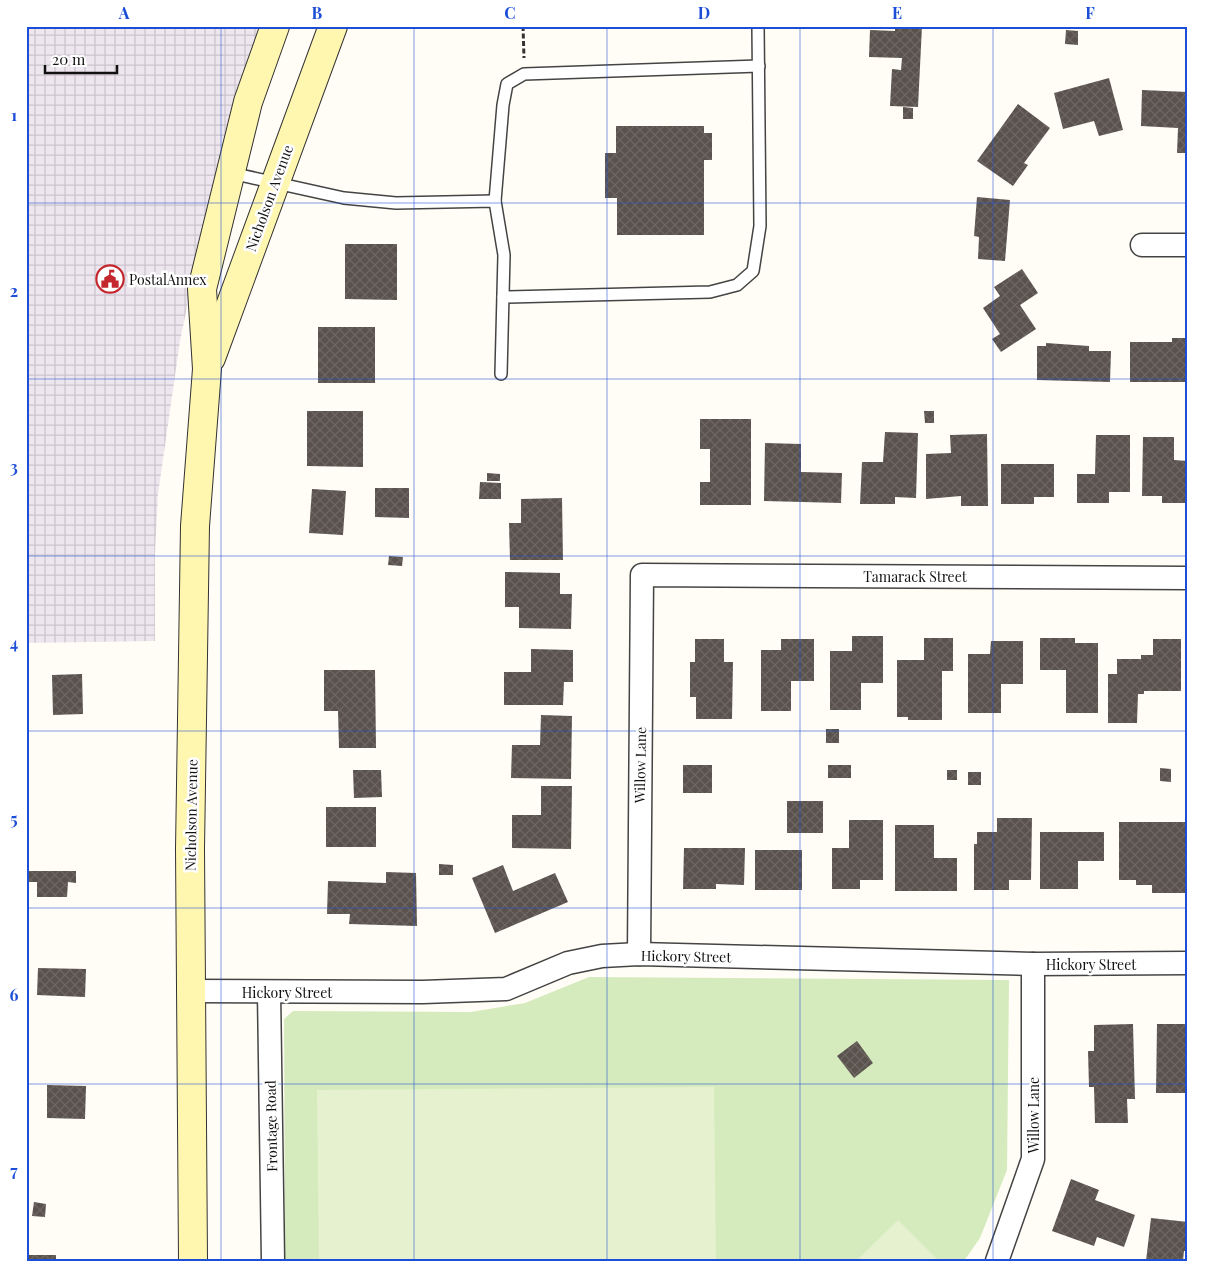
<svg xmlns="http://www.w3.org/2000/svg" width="1214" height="1287" font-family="'Playfair Display',serif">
<defs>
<pattern id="industrial-grid" width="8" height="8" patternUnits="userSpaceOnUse" patternTransform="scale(1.25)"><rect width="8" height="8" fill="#eee6ef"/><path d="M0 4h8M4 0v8" fill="none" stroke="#cbc4cc"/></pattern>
<pattern id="building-cross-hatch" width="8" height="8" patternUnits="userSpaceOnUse" patternTransform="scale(1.25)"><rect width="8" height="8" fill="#5a524d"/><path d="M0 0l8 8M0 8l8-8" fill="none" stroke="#6d6662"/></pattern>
</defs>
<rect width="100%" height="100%" fill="#fffdf5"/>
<path fill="url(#industrial-grid)" d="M26,26H260L235,96L206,216L180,341L158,494L155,553V641L26,643Z"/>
<path fill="#d5ebbd" d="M589,977L1009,980L1007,1170L980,1238L964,1261H285L284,1019L293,1011L471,1012L525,1003Z"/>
<g fill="#e6f2cf">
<path d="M714,1087L716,1261H319L317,1090Z"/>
<path d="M898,1220L937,1259L856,1261Z"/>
</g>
<g fill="url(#building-cross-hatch)">
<path d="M895,26H922L918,107L890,106L892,69L901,70L902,58L869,57L870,30L895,31Z"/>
<path d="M1066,30L1078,31V45L1065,44Z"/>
<path d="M1109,78L1123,130L1099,136L1094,121L1063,129L1054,93Z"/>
<path d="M1142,90L1188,92V153H1177L1178,128L1141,126Z"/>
<path d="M1018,104L1050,128L1024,163L1028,165L1013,186L977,161Z"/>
<path d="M903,107L913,108V119H903Z"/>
<path d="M616,126H704V133H712V160H704V235H617V198H605V153H616Z"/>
<path d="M977,197L1010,200L1005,261L978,259L979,237L974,236Z"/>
<path d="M345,244H397V300L345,299Z"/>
<path d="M1022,269L1038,293L1020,305L1036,329L1001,352L992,339L1000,334L983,308L1000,296L994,287Z"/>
<rect x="318" y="327" width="57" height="56"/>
<path d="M1172,338H1188V382H1130V342H1172Z"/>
<path d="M1046,343L1089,346V351H1111L1110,382L1037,380V346H1046Z"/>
<path d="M307,411H363V467L307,466Z"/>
<path d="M924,411H934V423H925Z"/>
<path d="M700,419H751V505H700V482H710V449H700Z"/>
<path d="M885,432L918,433L916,498L895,497V504H860L862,462H883Z"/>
<path d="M987,434L988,506H961V496L926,499V454L951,453L950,435Z"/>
<path d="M1096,435H1130V492H1109V503H1077V474H1095Z"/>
<path d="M1143,437H1174V460L1188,461V503H1162V496H1142Z"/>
<path d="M765,443L801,444V472L842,473L841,503L764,501Z"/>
<path d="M1001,464H1054V497H1034V504H1001Z"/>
<path d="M487,473L500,474V481H487Z"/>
<path d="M480,482L501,483V499H479Z"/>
<path d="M375,488H409V518L375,517Z"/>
<path d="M312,489L346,491L343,535L309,533Z"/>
<path d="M562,498L563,560H510L509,523H521V499Z"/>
<path d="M389,556L403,557L402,566L388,565Z"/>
<path d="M505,572L560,573V594H572L571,629L519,628V607H505Z"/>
<path d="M852,636H883V683H861V710H830V651H852Z"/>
<path d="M924,638H953V671H942V720H908V717H897V660H924Z"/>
<path d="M1040,638H1075V643H1098V713H1066V670H1040Z"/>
<path d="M695,639H724V662H733L732,719H696V697H690V662H695Z"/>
<path d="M781,639H814V681H791V711H761V650H781Z"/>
<path d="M1153,639H1181V691H1144V694H1138L1137,723H1108V674H1117V659H1141V655H1153Z"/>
<path d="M991,641H1023V684H1001V713H968V654H990Z"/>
<path d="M531,649L573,650V682H564L563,705H504V672H531Z"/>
<path d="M324,670H375L376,748H339L338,711H324Z"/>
<path d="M82,674L83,714L53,715L52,675Z"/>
<path d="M541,715L572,716L571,779L511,778L512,745H540Z"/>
<rect x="826" y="729" width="13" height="14"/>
<rect x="683" y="765" width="29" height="28"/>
<rect x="828" y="765" width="23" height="13"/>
<path d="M1160,768L1171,769V782L1160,781Z"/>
<path d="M353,770H381L382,797L354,798Z"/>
<rect x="947" y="770" width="10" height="10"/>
<rect x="968" y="772" width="13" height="13"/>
<path d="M541,786H572L571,849L512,848V815H541Z"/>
<rect x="787" y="801" width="36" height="32"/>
<rect x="326" y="807" width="50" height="40"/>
<path d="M997,818H1032L1031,880H1009V890H974V844H977V832H997Z"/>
<path d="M849,820H883V880H860V889H832V848H849Z"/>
<path d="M1119,822H1185V893H1152V885H1136V880H1119Z"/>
<path d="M895,825H934V858H957V891H895Z"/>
<path d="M1040,832H1104V861H1078V889H1040Z"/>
<path d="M684,848H745L744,885L716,884V889H683Z"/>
<rect x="755" y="850" width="47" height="40"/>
<path d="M439,864L453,865V875H439Z"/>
<path d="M503,865L513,891L555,873L568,902L495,933L472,878Z"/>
<path d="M26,871H76V883L68,882L67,897H37V882H26Z"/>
<path d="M386,872L416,873L417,926L349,924L350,914H327L328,881L386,883Z"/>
<path d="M38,968L86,969L85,997L37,995Z"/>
<path d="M1133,1024L1135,1099H1127L1128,1123H1095L1094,1087H1089L1088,1051H1094V1025Z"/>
<path d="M1157,1024H1188V1093H1156Z"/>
<path d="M857,1041L873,1063L854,1078L837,1056Z"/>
<path d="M47,1085L86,1086L85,1119L47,1118Z"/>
<path d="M1071,1179L1099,1190L1095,1200L1135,1215L1124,1247L1097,1237L1094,1246L1052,1231Z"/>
<path d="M34,1202L46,1204L45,1217L32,1216Z"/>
<path d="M1151,1218L1188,1222V1251H1184L1183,1261H1146Z"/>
<rect x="26" y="1255" width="30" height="6"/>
</g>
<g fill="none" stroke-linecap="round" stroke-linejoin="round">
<g stroke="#444" stroke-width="14">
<g id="lane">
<path d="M231,173L344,198L396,203L495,201L504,255L501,374"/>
<path d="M495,201L503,105L507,84L524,74L759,66"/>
<path d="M503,297L710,292L737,285L753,271L760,226L758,26"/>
</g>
</g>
<g stroke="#444" stroke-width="25">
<g id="street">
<path d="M1142,245H1188"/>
<path d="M639,954L642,575L1188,578"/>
<path d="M191,991L423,992L506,989L568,963L602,956L639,954L1033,964L1188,963"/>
<path d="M269,992L273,1261"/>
<path d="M997,1261L1033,1159V964"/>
</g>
</g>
<g stroke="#333" stroke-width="30">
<g id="secondary">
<path d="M211,358L333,26"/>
<path d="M193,1261L190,849L195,526L207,369L202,289L248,102L275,26"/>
</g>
</g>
<path stroke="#333" stroke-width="3" stroke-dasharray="5 2.5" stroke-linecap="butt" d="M523,26L524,58"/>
<use href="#lane" stroke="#fff" stroke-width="11"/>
<use href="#street" stroke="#fff" stroke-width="22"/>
<use href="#secondary" stroke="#fff6b0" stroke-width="28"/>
</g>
<path fill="none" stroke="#1d4ed8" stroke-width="1" stroke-opacity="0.55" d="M221,26V1261M414,26V1261M607,26V1261M800,26V1261M993,26V1261M26,203H1188M26,379H1188M26,556H1188M26,731H1188M26,908H1188M26,1084H1188"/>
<defs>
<g id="civic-ring" transform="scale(1.4375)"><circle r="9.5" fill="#fff" stroke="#c4262e" stroke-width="1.5"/><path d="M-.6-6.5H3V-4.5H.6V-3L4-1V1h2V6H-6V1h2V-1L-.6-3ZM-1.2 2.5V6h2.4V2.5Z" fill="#c4262e"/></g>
</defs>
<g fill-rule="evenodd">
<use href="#civic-ring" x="110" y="279"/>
</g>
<g text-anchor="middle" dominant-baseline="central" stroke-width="5" stroke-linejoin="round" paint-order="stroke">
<g font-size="14" fill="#111" stroke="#fff">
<text transform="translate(269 198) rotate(-70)">Nicholson Avenue</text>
<text x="915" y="576">Tamarack Street</text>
<text transform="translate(640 765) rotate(-89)">Willow Lane</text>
<text transform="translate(191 815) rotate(-89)">Nicholson Avenue</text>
<text transform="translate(686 956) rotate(1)">Hickory Street</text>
<text x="1091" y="964">Hickory Street</text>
<text x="287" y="992">Hickory Street</text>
<text transform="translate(1033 1115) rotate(-90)">Willow Lane</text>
<text transform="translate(271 1126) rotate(-91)">Frontage Road</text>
</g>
<g font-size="14" fill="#111" stroke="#fff" text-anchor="start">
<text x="129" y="279">PostalAnnex</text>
</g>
</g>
<rect width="1214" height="1287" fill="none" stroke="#ffffff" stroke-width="55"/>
<path d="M45 65v8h72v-8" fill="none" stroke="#111111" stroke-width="2.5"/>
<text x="52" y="65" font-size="15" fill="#111111" stroke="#ffffff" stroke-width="4" paint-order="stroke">20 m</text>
<rect x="28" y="28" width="1158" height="1232" fill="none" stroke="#1d4ed8" stroke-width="2"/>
<g font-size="16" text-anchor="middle" font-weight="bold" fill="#1d4ed8">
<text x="124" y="19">A</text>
<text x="317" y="19">B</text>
<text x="510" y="19">C</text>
<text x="704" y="19">D</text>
<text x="897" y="19">E</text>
<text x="1090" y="19">F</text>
<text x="14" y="121">1</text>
<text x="14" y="297">2</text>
<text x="14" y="473">3</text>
<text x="14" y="649">4</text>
<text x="14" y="825">5</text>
<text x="14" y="1001">6</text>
<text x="14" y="1177">7</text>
</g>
</svg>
